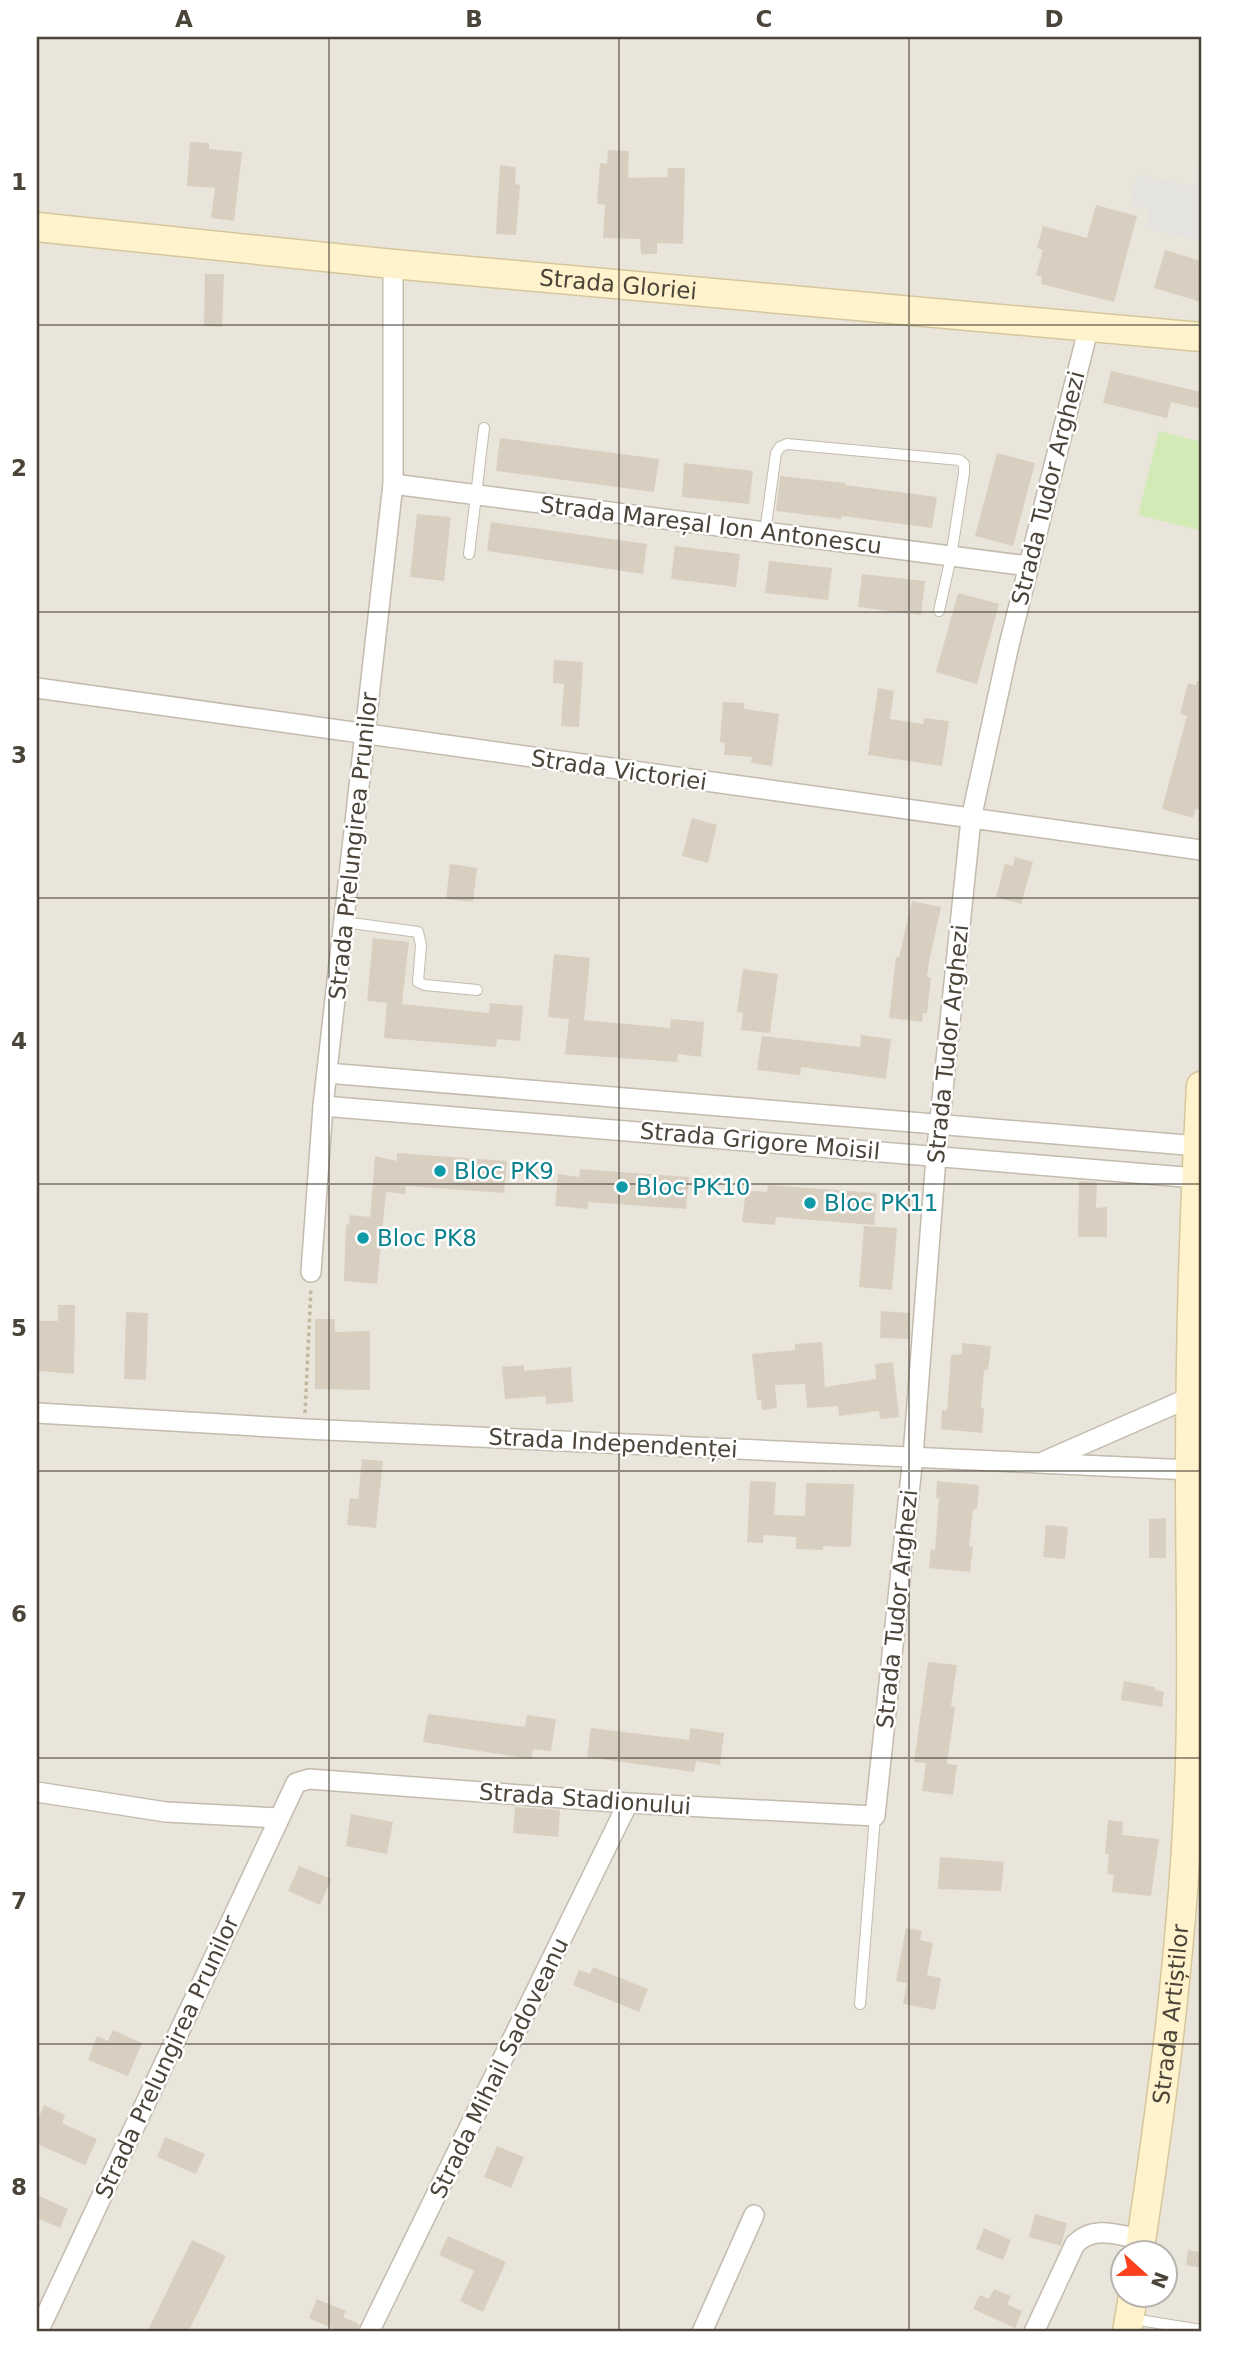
<svg xmlns="http://www.w3.org/2000/svg" width="1238" height="2369" font-family="'DejaVu Sans',sans-serif">
<rect width="100%" height="100%" fill="#f6f3ec"/>
<path fill="#eae5da" fill-rule="evenodd" d="M37,37H1201V2332H37ZM1122,2254H1164V2296H1122Z"/>
<path fill="#d2eab5" d="M1159,431L1201,442V519L1199,530L1138,515Z"/>
<path fill="#e5e3e0" d="M1199,162L1201,163V241L1146,228L1149,210L1130,205L1137,174L1194,187Z"/>
<g fill="#d8cfc1">
<path d="M190,142L209,143V149L242,152L234,221L211,218L215,188L187,186Z"/>
<path d="M608,150L629,151L628,178L667,177L668,168H685L683,244L657,243V254H641L640,239L603,238L605,205L597,204L600,163L607,164Z"/>
<path d="M500,165L516,167L515,184L520,185L516,235L496,234Z"/>
<path d="M1096,205L1137,216L1114,302L1041,284L1042,277L1036,275L1043,250L1037,248L1043,226L1087,238Z"/>
<path d="M1165,250L1201,261V302L1154,288Z"/>
<path d="M205,274H224L222,327L204,326Z"/>
<path d="M1111,371L1201,392V409L1171,402L1167,418L1103,403Z"/>
<path d="M500,438L659,459L654,492L496,471Z"/>
<path d="M997,453L1035,463L1013,546L975,536Z"/>
<path d="M684,463L753,471L749,504L682,497Z"/>
<path d="M780,476L846,483L845,485L937,497L932,528L842,516L841,519L776,511Z"/>
<path d="M417,514L451,517L444,581L410,577Z"/>
<path d="M491,522L647,544L643,574L487,551Z"/>
<path d="M675,546L740,554L736,587L671,579Z"/>
<path d="M769,561L832,568L828,600L765,593Z"/>
<path d="M862,574L925,581L921,615L858,607Z"/>
<path d="M958,593L999,604L977,684L936,672Z"/>
<path d="M554,660L583,662L579,727L561,726L564,684L553,683Z"/>
<path d="M1197,681H1201V810L1196,809L1193,818L1162,809L1187,716L1180,714L1188,683L1196,685Z"/>
<path d="M878,688L894,691L890,719L923,724L924,718L949,721L942,766L868,755Z"/>
<path d="M723,702L744,703V709L779,714L772,766L751,763L752,757L724,755L725,743L720,742Z"/>
<path d="M692,818L717,825L708,863L682,856Z"/>
<path d="M1015,857L1033,862L1021,904L996,897L1005,864L1013,866Z"/>
<path d="M450,864L477,868L473,902L446,899Z"/>
<path d="M912,901L941,907L929,962L927,977L931,978L927,1013H923L922,1022L889,1018L896,957H899Z"/>
<path d="M373,938L409,942L402,1004L489,1013L490,1003L523,1006L520,1041L497,1039L496,1047L384,1038L387,1003L367,1001Z"/>
<path d="M554,954L590,958L584,1020L670,1028L671,1019L704,1022L701,1057L678,1054L677,1062L565,1054L569,1019L548,1017Z"/>
<path d="M743,969L778,974L770,1033L741,1030L743,1013L737,1012Z"/>
<path d="M861,1035L891,1039L886,1079L801,1067L800,1075L757,1070L762,1036L860,1047Z"/>
<path d="M397,1153L507,1161L504,1193L406,1186L405,1194L386,1192L377,1284L344,1281L346,1224L349,1225L350,1215L370,1217L375,1156L397,1161Z"/>
<path d="M580,1169L689,1177L686,1209L588,1202V1209L555,1206L558,1174L579,1177Z"/>
<path d="M1079,1181L1097,1182L1096,1208L1107,1207V1237H1078Z"/>
<path d="M768,1185L877,1193L874,1225L776,1217L775,1225L742,1222L746,1190L767,1192Z"/>
<path d="M864,1226L897,1228L892,1290L859,1287Z"/>
<path d="M58,1305H75L74,1374L37,1371V1321H58Z"/>
<path d="M881,1311L910,1313L909,1339L880,1338Z"/>
<path d="M126,1312L148,1313L146,1380L124,1379Z"/>
<path d="M315,1319H335V1332L370,1331V1390L315,1389Z"/>
<path d="M822,1342L825,1387L876,1379L875,1364L893,1362L899,1417L880,1419L879,1411L839,1416L838,1406L807,1408L805,1384L775,1385L777,1408L762,1410L761,1400H757L752,1354L795,1350V1344Z"/>
<path d="M962,1343L991,1346L988,1370H984L981,1408H984L982,1433L941,1429L942,1410L947,1411L951,1355L962,1354Z"/>
<path d="M524,1365V1371L571,1367L573,1402L546,1404V1396L505,1399L502,1367Z"/>
<path d="M362,1459L383,1461L376,1528L347,1525L350,1498L358,1499Z"/>
<path d="M750,1481L776,1482L774,1515L805,1516L806,1483L854,1484L851,1547L823,1546V1550L796,1549V1537L763,1535V1543L747,1542Z"/>
<path d="M937,1481L979,1485L977,1509H973L969,1546L973,1547L970,1572L929,1568L931,1549L935,1550L939,1498H936Z"/>
<path d="M1166,1518V1558H1149V1519Z"/>
<path d="M1046,1525L1068,1527L1065,1559L1043,1557Z"/>
<path d="M928,1662L957,1665L951,1706L955,1707L947,1764L957,1765L953,1795L922,1791L926,1763L914,1762Z"/>
<path d="M1124,1681L1155,1687V1690L1164,1692L1162,1707L1121,1700Z"/>
<path d="M428,1714L525,1727L527,1715L556,1719L551,1751L533,1749L531,1759L423,1742Z"/>
<path d="M591,1728L689,1740L690,1728L724,1733L720,1765L696,1761L694,1772L587,1757Z"/>
<path d="M515,1807L560,1810L558,1837L513,1833Z"/>
<path d="M351,1814L393,1822L387,1854L346,1846Z"/>
<path d="M1108,1820L1123,1822L1122,1835L1159,1839L1151,1896L1112,1892L1114,1875L1107,1874L1109,1854H1105Z"/>
<path d="M940,1857L1004,1862L1001,1891L938,1889Z"/>
<path d="M299,1866L331,1879L320,1905L288,1891Z"/>
<path d="M906,1928L922,1931L920,1940L933,1943L927,1975L941,1978L935,2010L903,2004L907,1983L896,1981Z"/>
<path d="M593,1967L648,1989L639,2012L573,1985L579,1970L590,1974Z"/>
<path d="M113,2030L142,2043L128,2076L88,2060L97,2036L108,2041Z"/>
<path d="M44,2105L65,2115L62,2123L97,2139L85,2165L37,2144V2122Z"/>
<path d="M165,2137L205,2154L196,2174L157,2157Z"/>
<path d="M497,2146L524,2157L511,2188L484,2177Z"/>
<path d="M37,2195L68,2209L60,2228L37,2218Z"/>
<path d="M1035,2214L1067,2223L1061,2246L1029,2237Z"/>
<path d="M984,2228L1011,2240L1003,2260L976,2249Z"/>
<path d="M448,2236L506,2262L483,2312L460,2301L474,2271L439,2255Z"/>
<path d="M192,2240L226,2256L188,2332H147Z"/>
<path d="M1188,2250L1201,2252V2268L1186,2265Z"/>
<path d="M994,2289L1011,2296L1007,2304L1022,2311L1015,2328L973,2309L980,2295L989,2299Z"/>
<path d="M317,2299L346,2311L343,2317L359,2324L357,2332H341L309,2318Z"/>
</g>
<g fill="none" stroke-linecap="round" stroke-linejoin="round">
<g stroke="#c2bbae" stroke-width="12">
<g id="lane">
<path d="M765,532L776,453L780,447L787,444L959,460L964,464V473L951,557L939,611"/>
<path d="M469,554L484,428"/>
<path d="M344,922L418,932L421,945L418,982L425,985L477,990"/>
<path d="M860,2004L875,1816"/>
<path d="M1133,2319L1201,2330"/>
</g>
</g>
<g stroke="#c2bbae" stroke-width="22">
<g id="street">
<path d="M393,484L1028,566"/>
<path d="M37,688L1201,850"/>
<path d="M327,1073L1198,1146"/>
<path d="M323,1106L1196,1178"/>
<path d="M311,1272L323,1106L393,484V264"/>
<path d="M37,1413L305,1429L1190,1470"/>
<path d="M1045,1461L1200,1393"/>
<path d="M37,1792L166,1812L278,1818"/>
<path d="M38,2332L296,1783L309,1779L628,1803L875,1816L913,1456L936,1157L971,819L1009,645L1089,326"/>
<path d="M369,2332L628,1803"/>
<path d="M702,2332L754,2215"/>
<path d="M1034,2332L1075,2244C1094,2225 1117,2235 1141,2239"/>
</g>
</g>
<g stroke="#d6c79b" stroke-width="31">
<g id="secondary">
<path id="s1" d="M37,227L393,264L1201,337"/>
<path id="s2" d="M1139,2254C1164,2091 1185,1927 1190,1762C1193,1667 1190,1570 1190,1474C1190,1345 1194,1215 1201,1086"/>
<path d="M1127,2332L1133,2296"/>
</g>
</g>
<path stroke="#c4b79f" stroke-width="3.5" stroke-dasharray="3.5 3.5" stroke-linecap="butt" d="M305,1413L311,1288"/>
<use href="#lane" stroke="#fff" stroke-width="10"/>
<use href="#street" stroke="#fff" stroke-width="19"/>
<use href="#secondary" stroke="#fff3cd" stroke-width="28"/>
</g>
<path fill="none" stroke="#4b4439" stroke-width="2" stroke-opacity="0.55" d="M329,37V2332M619,37V2332M909,37V2332M37,325H1201M37,612H1201M37,898H1201M37,1184H1201M37,1471H1201M37,1758H1201M37,2044H1201"/>
<g fill="#0f9aa8" stroke="#fff" stroke-width="2.5">
<circle cx="440" cy="1171" r="7"/>
<circle cx="622" cy="1187" r="7"/>
<circle cx="810" cy="1203" r="7"/>
<circle cx="363" cy="1238" r="7"/>
</g>
<g text-anchor="middle" dominant-baseline="central" stroke-width="5" stroke-linejoin="round" paint-order="stroke">
<g font-size="23" fill="#4b4439" stroke="#fff">
<text stroke="none"><textPath href="#s1" startOffset="584">Strada Gloriei</textPath></text>
<text transform="translate(1048 488) rotate(-76)">Strada Tudor Arghezi</text>
<text transform="translate(711 525) rotate(7)">Strada Mareșal Ion Antonescu</text>
<text transform="translate(619 770) rotate(8)">Strada Victoriei</text>
<text transform="translate(353 846) rotate(-84)">Strada Prelungirea Prunilor</text>
<text transform="translate(948 1044) rotate(-84)">Strada Tudor Arghezi</text>
<text transform="translate(760 1141) rotate(5)">Strada Grigore Moisil</text>
<text transform="translate(613 1443) rotate(3)">Strada Independenței</text>
<text transform="translate(897 1609) rotate(-84)">Strada Tudor Arghezi</text>
<text transform="translate(585 1799) rotate(4)">Strada Stadionului</text>
<text stroke="none"><textPath href="#s2" startOffset="242">Strada Artiștilor</textPath></text>
<text transform="translate(167 2057) rotate(-65)">Strada Prelungirea Prunilor</text>
<text transform="translate(499 2068) rotate(-64)">Strada Mihail Sadoveanu</text>
</g>
<g font-size="23" fill="#0d838f" stroke="#fff" text-anchor="start">
<text x="454" y="1171">Bloc PK9</text>
<text x="636" y="1187">Bloc PK10</text>
<text x="824" y="1203">Bloc PK11</text>
<text x="377" y="1238">Bloc PK8</text>
</g>
</g>
<rect width="1238" height="2369" fill="none" stroke="#ffffff" stroke-width="77"/>
<g transform="translate(1144 2274) rotate(111)"><circle r="33" fill="#ffffff" stroke="#b7b4b0" stroke-width="2"/>
<path d="M0-5L12 26L0 18L-12 26Z" fill="#fc3f1d"/>
<text y="-10" font-size="19" font-weight="bold" text-anchor="middle" fill="#4b4439">N</text>
</g>
<rect x="38" y="38" width="1162" height="2292" fill="none" stroke="#4b4439" stroke-width="2.5"/>
<g font-size="23" text-anchor="middle" font-weight="bold" fill="#4b4439">
<text x="184" y="27">A</text>
<text x="474" y="27">B</text>
<text x="764" y="27">C</text>
<text x="1054" y="27">D</text>
<text x="19" y="190">1</text>
<text x="19" y="476">2</text>
<text x="19" y="763">3</text>
<text x="19" y="1049">4</text>
<text x="19" y="1336">5</text>
<text x="19" y="1622">6</text>
<text x="19" y="1909">7</text>
<text x="19" y="2195">8</text>
</g>
</svg>
